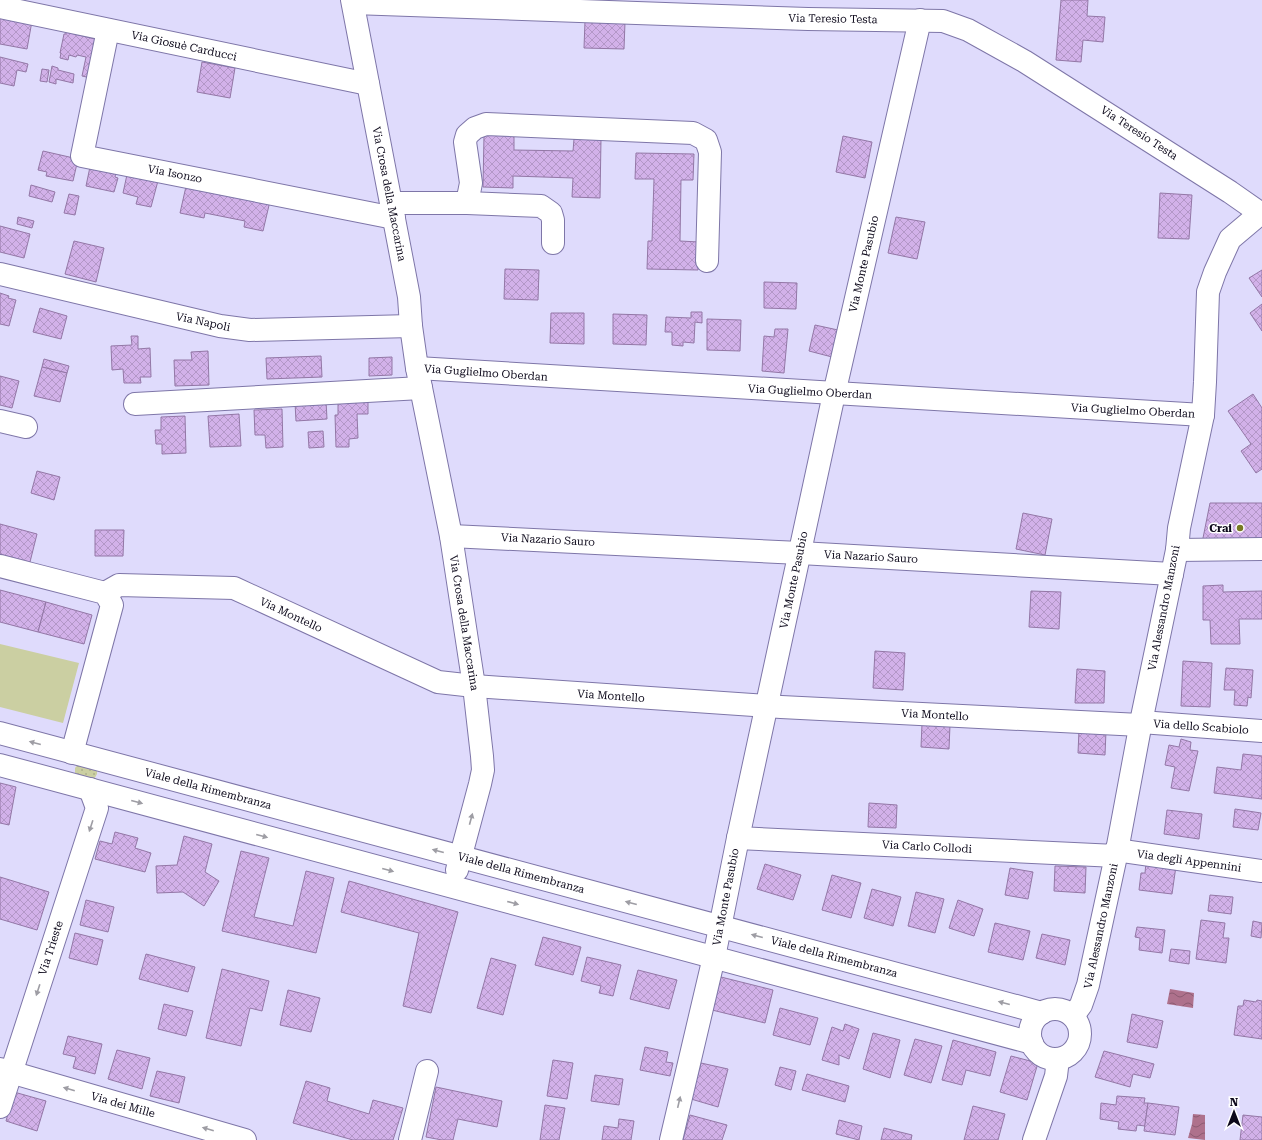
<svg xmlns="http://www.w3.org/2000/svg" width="1262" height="1140" font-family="'Roboto Serif',serif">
<defs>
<pattern id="grass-dots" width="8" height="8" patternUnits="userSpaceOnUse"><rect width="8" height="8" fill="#cbcfa2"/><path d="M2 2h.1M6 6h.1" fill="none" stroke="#adb08b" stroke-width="1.8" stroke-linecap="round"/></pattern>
<pattern id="water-waves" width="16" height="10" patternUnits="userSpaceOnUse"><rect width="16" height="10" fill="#ae718c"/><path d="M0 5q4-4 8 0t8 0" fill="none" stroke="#8c5b72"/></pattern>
<pattern id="building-cross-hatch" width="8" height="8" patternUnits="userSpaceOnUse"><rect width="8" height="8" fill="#d2b1e9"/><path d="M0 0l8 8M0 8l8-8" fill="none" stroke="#b397c7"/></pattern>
</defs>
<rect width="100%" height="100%" fill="#dfdbfc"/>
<path fill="url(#grass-dots)" d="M79,763L97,770V774L93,781L75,775V768Z"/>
<path fill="#cbcfa2" d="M0,644L79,663L63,723L0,707Z"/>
<g fill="url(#water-waves)">
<path d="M1170,989L1194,993L1193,1008L1167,1004Z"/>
<path d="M1193,1114L1205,1115V1140L1188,1138L1192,1124Z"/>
</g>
<g fill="url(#building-cross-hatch)" stroke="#9377a6">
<path d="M1061,0H1088L1087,16L1105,17L1103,42L1083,40L1081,62L1056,60Z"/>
<path d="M0,14L32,21L27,49L0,44Z"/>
<path d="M585,21L625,22L624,49L584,48Z"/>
<path d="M66,32L103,41L95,79L82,76L86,57L77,55L76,57L69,55L68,60L60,58L61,53H60L64,34H66Z"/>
<path d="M0,57L28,64L26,72L17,70L14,86L0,83Z"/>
<path d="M202,62L235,68L230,98L197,92Z"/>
<path d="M52,66L58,68V70L74,74L73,83L56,79V84L49,82Z"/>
<path d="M42,69L49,70L47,82L40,81Z"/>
<path d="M484,135H514V150L573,151L574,139H601L600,198L572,197L573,178L513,176V188L483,187Z"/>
<path d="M843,136L872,142L865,178L836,172Z"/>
<path d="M43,151L78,159L73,181L46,176L47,172L38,170Z"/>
<path d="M636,153L694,154L693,180H681L680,241L699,242L698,270L647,269L648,241H652L654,179H635Z"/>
<path d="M91,162L117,168L115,177L118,178L114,192L86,186Z"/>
<path d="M128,170L159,177L151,207L136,204L138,197L123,193Z"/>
<path d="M187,182L270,201L263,231L244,227L245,221L205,213L204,218L180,213Z"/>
<path d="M31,185L55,192L52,202L29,196Z"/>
<path d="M1160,193L1192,195L1189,239L1158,238Z"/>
<path d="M69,194L79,196L75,215L64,213Z"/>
<path d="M18,217L34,221L32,228L17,224Z"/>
<path d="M896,217L925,222L917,259L888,253Z"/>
<path d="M0,226L30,234L24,258L0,252Z"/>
<path d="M74,241L104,248L96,282L65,274Z"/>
<path d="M505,269L539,270L538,300L504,299Z"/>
<path d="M1262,270V297L1249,278Z"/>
<path d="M764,282L797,283L796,309L764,308Z"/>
<path d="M0,293L9,296L8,298L16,300L9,326L0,324Z"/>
<path d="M1262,304V331L1250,313Z"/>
<path d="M40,308L67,316L61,339L33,332Z"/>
<path d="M691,312H702V323L695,322L694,343L683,342V346L672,345V332H665L666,317L691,318Z"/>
<path d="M551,313H584V344L550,343Z"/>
<path d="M613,314L647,315L646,345L613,344Z"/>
<path d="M707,319L741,320L740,351L707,350Z"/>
<path d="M815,325L838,330L832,357L809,351Z"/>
<path d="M775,329H788L784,373L762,371L764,336L774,337Z"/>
<path d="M131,336H138V349L150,348L151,377H140L141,383H124L123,369L112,370L111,346L132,345Z"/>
<path d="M208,351L209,385L175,386L174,360H192L191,352Z"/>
<path d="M321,356L322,377L267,379L266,358Z"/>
<path d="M392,357V375L369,376V358Z"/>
<path d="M44,359L69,366L67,373L42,367Z"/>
<path d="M42,367L67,373L60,402L34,396Z"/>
<path d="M0,376L19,381L12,408L0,405Z"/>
<path d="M1253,394L1262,408V469L1256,473L1241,451L1251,444L1228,411Z"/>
<path d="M368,399V414H357L358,438L349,439V447H336L335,415H338V400Z"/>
<path d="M326,401L327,419L296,421L295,403Z"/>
<path d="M282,409L283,447L266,448L265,435H255L254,410Z"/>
<path d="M239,414L241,446L210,447L208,416Z"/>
<path d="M185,416L186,453L162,454V444H156L155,430H161V417Z"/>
<path d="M323,431L324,447L309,448L308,432Z"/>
<path d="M37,471L60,477L54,500L31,493Z"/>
<path d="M1210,503H1262V542L1202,543Z"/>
<path d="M1023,513L1052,519L1045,555L1016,549Z"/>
<path d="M0,524L37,534L30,562L0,554Z"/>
<path d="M95,530H124L123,556H95Z"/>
<path d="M1223,585V592L1262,591V619H1239L1240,644H1211L1210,620H1203V586Z"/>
<path d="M0,590L46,602L38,632L0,622Z"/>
<path d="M1031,591L1061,592L1059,629L1029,627Z"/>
<path d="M46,602L92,615L84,644L38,632Z"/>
<path d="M875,651L905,653L903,690L873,688Z"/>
<path d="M1183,661L1212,663L1210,707L1181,706Z"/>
<path d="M1226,668L1253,670L1251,698L1248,697L1247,706L1234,705L1235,690H1224Z"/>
<path d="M1077,669L1105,671L1104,703H1075Z"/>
<path d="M922,724L950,725L949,749L921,747Z"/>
<path d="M1079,730L1106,731L1105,755L1078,753Z"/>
<path d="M1181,739L1191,742L1190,750L1198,751L1189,791L1171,788L1175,767L1165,765L1169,745L1179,747Z"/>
<path d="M1243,754L1262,756V799L1214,793L1217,767L1241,770Z"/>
<path d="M0,783L16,787L9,825L0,823Z"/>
<path d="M869,803L897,805L896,828L868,827Z"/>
<path d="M1235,809L1261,813L1258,830L1233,827Z"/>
<path d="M1167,810L1202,814L1199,839L1164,834Z"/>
<path d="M115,832L138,838L135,848L151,853L145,872L95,859L100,841L112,844Z"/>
<path d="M184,836L212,844L205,872L219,881L204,906L183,892L157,893L156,866L177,865Z"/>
<path d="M241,851L269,858L254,917L293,926L306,871L334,878L316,953L222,931Z"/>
<path d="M1146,862L1176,866L1172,894L1139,890L1141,873H1145Z"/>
<path d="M765,864L801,875L793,900L757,889Z"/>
<path d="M1055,866L1086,867L1085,893L1054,891Z"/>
<path d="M1010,868L1033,872L1028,899L1005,895Z"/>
<path d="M832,875L861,883L851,918L822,910Z"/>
<path d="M0,877L49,892L37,930L0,919Z"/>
<path d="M349,881L458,912L431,1013L403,1006L419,933L341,912Z"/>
<path d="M872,889L901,897L893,926L864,918Z"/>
<path d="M916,892L944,899L935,933L908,926Z"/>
<path d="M1210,895L1233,897L1231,914L1208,911Z"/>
<path d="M86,900L114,907L108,932L80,925Z"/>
<path d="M958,900L983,909L974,936L949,928Z"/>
<path d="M1201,920L1225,923L1223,938H1229L1226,963L1196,959Z"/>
<path d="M1253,921L1262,923L1261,938L1251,936Z"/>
<path d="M995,923L1030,931L1023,960L988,952Z"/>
<path d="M1137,927L1165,930L1162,953L1139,950L1140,938L1135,937Z"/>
<path d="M75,933L103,940L97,965L69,958Z"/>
<path d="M1042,934L1070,940L1065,965L1036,958Z"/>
<path d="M543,937L581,947L573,975L535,965Z"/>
<path d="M1171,949L1190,951L1189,964L1169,961Z"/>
<path d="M146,954L195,967L188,992L139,979Z"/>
<path d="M587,957L621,965L613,996L599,993L601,986L581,981Z"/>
<path d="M491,958L516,965L503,1015L477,1008Z"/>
<path d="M222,969L269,981L262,1011L250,1008L241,1046L206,1038Z"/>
<path d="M638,970L677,980L669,1009L630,999Z"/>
<path d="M721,977L773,990L765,1023L712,1010Z"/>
<path d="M288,990L320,998L311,1032L280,1025Z"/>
<path d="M1244,1000L1256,1002L1257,1000L1262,1001V1039L1234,1035L1238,1006H1243Z"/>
<path d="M164,1004L193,1011L186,1036L158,1029Z"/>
<path d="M780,1008L818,1018L810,1045L773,1035Z"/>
<path d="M1132,1014L1163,1021L1157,1048L1127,1042Z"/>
<path d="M845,1024L859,1029L849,1059L839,1055V1065L822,1060L832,1027L843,1031Z"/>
<path d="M873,1033L900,1040L890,1078L863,1069Z"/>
<path d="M68,1036L102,1044L95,1074L73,1068L76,1057L63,1054Z"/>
<path d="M915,1039L942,1046L931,1083L904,1075Z"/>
<path d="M953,1040L996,1052L990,1076L966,1070L962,1085L942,1080Z"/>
<path d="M645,1047L668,1052L666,1062L673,1063L670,1076L640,1070Z"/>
<path d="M117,1050L150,1058L142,1089L108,1079Z"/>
<path d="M1104,1051L1154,1064L1150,1078L1133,1074L1130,1087L1095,1077Z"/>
<path d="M1011,1056L1038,1063L1027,1100L1000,1092Z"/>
<path d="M553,1060L573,1063L567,1099L547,1096Z"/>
<path d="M701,1063L728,1069L718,1107L691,1099Z"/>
<path d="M780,1067L796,1071L791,1090L775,1085Z"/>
<path d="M157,1071L185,1077L179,1103L150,1096Z"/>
<path d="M807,1074L849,1086L845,1102L802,1090Z"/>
<path d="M595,1075L623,1079L619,1105L591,1101Z"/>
<path d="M306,1081L330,1088L327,1101L369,1114L373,1100L403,1108L393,1140H353L293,1123Z"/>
<path d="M436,1087L502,1101L497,1127L458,1119L453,1140H442L426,1137Z"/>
<path d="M14,1092L46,1101L37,1131L6,1121Z"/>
<path d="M1117,1096L1145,1098L1144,1103H1148L1145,1126L1137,1125L1136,1131L1118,1129L1119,1122L1100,1119L1101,1103L1116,1105Z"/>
<path d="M1148,1103L1179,1107L1175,1135L1144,1131Z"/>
<path d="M545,1105L565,1108L559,1140H540Z"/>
<path d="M973,1106L1005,1114L998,1140H964Z"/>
<path d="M690,1115L727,1125L722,1140H683Z"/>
<path d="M1243,1115L1262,1117V1140H1240Z"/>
<path d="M619,1119L634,1121L631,1140H602L604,1126L618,1128Z"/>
<path d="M839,1120L862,1126L859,1140L836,1134Z"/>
<path d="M884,1128L912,1135L911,1140H881Z"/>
</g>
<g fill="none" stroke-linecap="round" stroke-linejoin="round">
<g stroke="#7e76a8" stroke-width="24">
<g id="minor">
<path d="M352,0L409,297L411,326L417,368L451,536L474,686L482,756L483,770L480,784L457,870"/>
<path d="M353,3L808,19L943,21L968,30L1024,61L1230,192L1260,213"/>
<path d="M0,7L368,84"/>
<path d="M108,30L82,156L394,218"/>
<path d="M391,203H467L541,206L551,213L553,220V243"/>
<path d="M467,203L471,183L465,142L467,135L475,128L486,124L693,133L706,140L710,152L707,261"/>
<path d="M0,274L220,326L250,330L411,326"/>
<path d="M417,368L1203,415"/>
<path d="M135,404L421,388"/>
<path d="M0,421L26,427"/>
<path d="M451,536L800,553L1172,574"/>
<path d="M1177,550L1262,549"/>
<path d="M0,566L105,593L112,605L72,753"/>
<path d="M105,593L119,585L234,588L438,682L474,686L781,707L1140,725"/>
<path d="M1141,722L1262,731"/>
<path d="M0,733L1042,1013"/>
<path d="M0,765L1032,1043"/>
<path d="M738,838L1116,856"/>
<path d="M1116,850L1262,871"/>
<circle cx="1055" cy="1034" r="25"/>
<path d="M1073,1016L1081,1005L1088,985L1116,856L1141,722L1177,550L1179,528L1203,415L1205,382L1208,292L1215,272L1230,239L1262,212"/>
<path d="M0,1069L245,1140"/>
<path d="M0,1107L97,808L90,789"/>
<path d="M410,1140L427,1071"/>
<path d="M671,1140L714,957L738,838L834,394L920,20"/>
<path d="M1034,1140L1056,1076L1058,1059"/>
</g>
</g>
<use href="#minor" stroke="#fff" stroke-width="22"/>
</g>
<defs><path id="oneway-solid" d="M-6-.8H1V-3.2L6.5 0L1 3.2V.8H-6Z"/></defs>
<g fill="#9e9da4">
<use href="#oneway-solid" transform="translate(35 743) rotate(-165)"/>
<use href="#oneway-solid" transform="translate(137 802) rotate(15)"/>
<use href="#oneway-solid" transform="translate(471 819) rotate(-75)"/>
<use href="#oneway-solid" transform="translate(91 826) rotate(108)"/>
<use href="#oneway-solid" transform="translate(262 836) rotate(15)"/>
<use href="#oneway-solid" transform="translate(438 851) rotate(-165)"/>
<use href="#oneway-solid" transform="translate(388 870) rotate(15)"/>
<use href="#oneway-solid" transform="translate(513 903) rotate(15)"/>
<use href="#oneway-solid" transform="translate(631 903) rotate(-165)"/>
<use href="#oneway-solid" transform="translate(757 936) rotate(-165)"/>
<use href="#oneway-solid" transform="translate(38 990) rotate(108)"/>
<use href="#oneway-solid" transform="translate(1004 1003) rotate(-165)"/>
<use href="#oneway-solid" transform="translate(69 1089) rotate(-164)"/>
<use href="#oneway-solid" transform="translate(679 1102) rotate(-77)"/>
<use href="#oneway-solid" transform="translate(208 1129) rotate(-164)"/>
</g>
<circle fill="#777a22" stroke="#fff" stroke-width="1.5" cx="1240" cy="528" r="4"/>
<g text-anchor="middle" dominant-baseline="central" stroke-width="3" stroke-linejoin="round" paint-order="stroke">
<g font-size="11" fill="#0d091b" stroke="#fff">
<text transform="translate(833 19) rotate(1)">Via Teresio Testa</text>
<text transform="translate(184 46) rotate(12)">Via Giosuè Carducci</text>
<text transform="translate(1139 133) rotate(33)">Via Teresio Testa</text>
<text transform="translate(175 174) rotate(11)">Via Isonzo</text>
<text transform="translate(389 194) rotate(79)">Via Crosa della Maccarina</text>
<text transform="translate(864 264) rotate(-77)">Via Monte Pasubio</text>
<text transform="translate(203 322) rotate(12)">Via Napoli</text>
<text transform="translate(486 373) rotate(4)">Via Guglielmo Oberdan</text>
<text transform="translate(810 392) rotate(3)">Via Guglielmo Oberdan</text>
<text transform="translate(1133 411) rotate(3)">Via Guglielmo Oberdan</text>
<text transform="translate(548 540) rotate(3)">Via Nazario Sauro</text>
<text transform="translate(871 557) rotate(3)">Via Nazario Sauro</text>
<text transform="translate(794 580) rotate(-78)">Via Monte Pasubio</text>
<text transform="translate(1164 608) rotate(-79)">Via Alessandro Manzoni</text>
<text transform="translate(291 615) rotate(25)">Via Montello</text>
<text transform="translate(464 623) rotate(81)">Via Crosa della Maccarina</text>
<text transform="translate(611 696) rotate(4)">Via Montello</text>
<text transform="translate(935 715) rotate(3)">Via Montello</text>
<text transform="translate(1201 727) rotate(4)">Via dello Scabiolo</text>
<text transform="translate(208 789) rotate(15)">Viale della Rimembranza</text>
<text transform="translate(927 847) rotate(3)">Via Carlo Collodi</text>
<text transform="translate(1189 861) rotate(8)">Via degli Appennini</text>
<text transform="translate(521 873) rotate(15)">Viale della Rimembranza</text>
<text transform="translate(726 897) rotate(-79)">Via Monte Pasubio</text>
<text transform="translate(1101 926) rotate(-78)">Via Alessandro Manzoni</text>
<text transform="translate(51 948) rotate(-72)">Via Trieste</text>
<text transform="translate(834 957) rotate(15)">Viale della Rimembranza</text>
<text transform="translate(123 1105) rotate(16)">Via dei Mille</text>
</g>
<g font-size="11" font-weight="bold" fill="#0d091b" stroke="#fff" text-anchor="end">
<text x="1232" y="528">Crai</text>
</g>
</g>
<g transform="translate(1234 1112)" stroke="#ffffff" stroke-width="3" paint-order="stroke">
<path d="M0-3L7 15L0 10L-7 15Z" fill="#0d091b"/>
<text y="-6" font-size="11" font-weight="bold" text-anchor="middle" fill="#0d091b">N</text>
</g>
</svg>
